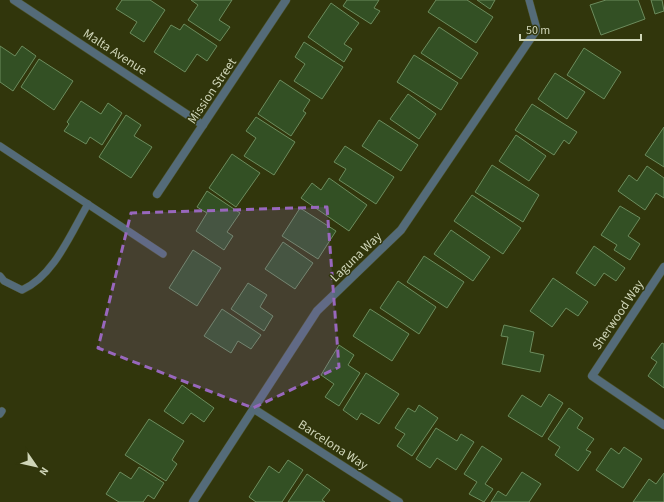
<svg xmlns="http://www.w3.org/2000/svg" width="664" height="502" font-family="'Source Sans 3',sans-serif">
<rect width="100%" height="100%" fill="#31360c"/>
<g fill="#335024" stroke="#6c8c5d">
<path d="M122,0H150L165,10L144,42L130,33L137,22L116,9Z"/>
<path d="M191,0H232L219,20L230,27L220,41L188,20L198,5Z"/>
<path d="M347,0H379L374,8L380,11L371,24L343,6Z"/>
<path d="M436,0H467L493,17L476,43L428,12Z"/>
<path d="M477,0H495L490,9Z"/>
<path d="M606,0H638L645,19L601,35L590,5Z"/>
<path d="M651,0H662L664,11L655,14Z"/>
<path d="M331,3L359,23L344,44L352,49L344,62L308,37Z"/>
<path d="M184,24L217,46L207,61L197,54L185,72L154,52L171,25L180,30Z"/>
<path d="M439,27L478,53L461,79L421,53Z"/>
<path d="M304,42L343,67L322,99L294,81L305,64L295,57Z"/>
<path d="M0,46L15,56L22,46L36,56L13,91L0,82Z"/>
<path d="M584,48L621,72L604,99L567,75Z"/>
<path d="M414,55L458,83L441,110L397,82Z"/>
<path d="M39,59L73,81L54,110L21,87Z"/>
<path d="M555,73L585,92L567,119L538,99Z"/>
<path d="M280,80L310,100L303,111L306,113L291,136L258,114Z"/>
<path d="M408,94L436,114L419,139L390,119Z"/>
<path d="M81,101L101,114L108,103L122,113L102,145L90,137L86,144L64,131L69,124L67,122Z"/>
<path d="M532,104L577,132L569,144L564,140L554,155L515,130Z"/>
<path d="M126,115L141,125L134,136L152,147L131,178L99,157Z"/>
<path d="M256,117L295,142L274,175L244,156L256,138L246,131Z"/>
<path d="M379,120L418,145L401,171L362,146Z"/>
<path d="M664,127V167L645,155Z"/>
<path d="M516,135L546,156L529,181L499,161Z"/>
<path d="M345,146L394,177L376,204L339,180L346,169L334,162Z"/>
<path d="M232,154L260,173L236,207L209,188Z"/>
<path d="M492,165L539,195L523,222L475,192Z"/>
<path d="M647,166L664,178V198L656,193L645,210L618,191L629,175L637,181Z"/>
<path d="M329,178L367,205L349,231L301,198L312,183L321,190Z"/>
<path d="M207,191L240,213L227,232L233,236L224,250L196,231L207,213L197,207Z"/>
<path d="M472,195L521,228L503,254L454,221Z"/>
<path d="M620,206L640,218L628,236L640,244L630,260L614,250L617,245L601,235Z"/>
<path d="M300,208L336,231L318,259L282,236Z"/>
<path d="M451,230L490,257L473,281L434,254Z"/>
<path d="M283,242L313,263L295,289L265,269Z"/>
<path d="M594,246L625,268L616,281L604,273L595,286L576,273Z"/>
<path d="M193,250L221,268L197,306L169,288Z"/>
<path d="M424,256L464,282L447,308L407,282Z"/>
<path d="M553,278L588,302L578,316L566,308L552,327L530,311Z"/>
<path d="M398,281L436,307L419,334L380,308Z"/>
<path d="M248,283L267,295L260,307L273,316L264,331L231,309Z"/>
<path d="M222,309L261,335L251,349L238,341L231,353L204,336Z"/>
<path d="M370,309L409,334L392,361L353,336Z"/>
<path d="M504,325L534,332L530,352L544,355L540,372L502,364L508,337L501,336Z"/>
<path d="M662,343L664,344V388L648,376L657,362L651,358Z"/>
<path d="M339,345L354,355L348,365L360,373L339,406L325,397L334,384L321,375Z"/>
<path d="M366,373L399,394L379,424L361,413L357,420L343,410Z"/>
<path d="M182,385L214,408L204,422L191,413L183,424L164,411Z"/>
<path d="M549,394L563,403L542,437L508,416L522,395L541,407Z"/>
<path d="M419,405L438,418L412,456L397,446L405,434L395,428L408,408L415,412Z"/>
<path d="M569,408L583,418L577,428L594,439L586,450L591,452L578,471L555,455L560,447L548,439Z"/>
<path d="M149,419L184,441L172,460L177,464L166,481L125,455Z"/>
<path d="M436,428L457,441L461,434L474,442L456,470L437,458L430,468L416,459Z"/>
<path d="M482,446L502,459L485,484L493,489L484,502L469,494L477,482L464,474Z"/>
<path d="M624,447L642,459L623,488L596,470L611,448L619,454Z"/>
<path d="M288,460L303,470L282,502H256L249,497L269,466L279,473Z"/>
<path d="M139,467L164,483L154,499L148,495L143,502H119L106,494L120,472L131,479Z"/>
<path d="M522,472L541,484L529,502H491L498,491L506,496Z"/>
<path d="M664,473V502H633L649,479L656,484Z"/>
<path d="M307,474L330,490L322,500L325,502H288Z"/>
</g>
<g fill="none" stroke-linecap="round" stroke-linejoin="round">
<g stroke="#4d532b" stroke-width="8">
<g id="lane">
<path d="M529,0L537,29"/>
<path d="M0,146L163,254"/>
<path d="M0,276L4,281L22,290C54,276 71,233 88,204"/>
<path d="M0,414L2,411"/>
</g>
</g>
<g stroke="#4d532b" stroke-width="9">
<g id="street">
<path d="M14,0L203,125"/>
<path d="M157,194L286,0"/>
<path d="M664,267L592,376L664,425"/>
<path d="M254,409L399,502"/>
<path d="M193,502L317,311L401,230L537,29"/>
</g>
</g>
<use href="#lane" stroke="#546b79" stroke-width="7"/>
<use href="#street" stroke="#546b79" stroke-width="8"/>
</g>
<path fill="#9867bd" fill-opacity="0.2" stroke="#9867bd" stroke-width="3" stroke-dasharray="8 5" stroke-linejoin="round" d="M327,207L339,367L253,408L98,348L131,213Z"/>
<g text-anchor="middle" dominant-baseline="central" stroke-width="3" stroke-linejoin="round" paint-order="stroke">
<g font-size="13" fill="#cfd5b8" stroke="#31360c">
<text transform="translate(115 52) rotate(33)">Malta Avenue</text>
<text transform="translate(212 91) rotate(-56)">Mission Street</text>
<text transform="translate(356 257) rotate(-44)">Laguna Way</text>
<text transform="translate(618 315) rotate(-56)">Sherwood Way</text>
<text transform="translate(333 445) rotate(33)">Barcelona Way</text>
</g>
</g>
<g transform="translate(36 466) rotate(124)" stroke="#31360c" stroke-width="3" paint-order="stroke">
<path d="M0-3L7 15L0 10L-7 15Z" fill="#cfd5b8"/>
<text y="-6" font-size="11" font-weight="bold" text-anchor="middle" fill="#cfd5b8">N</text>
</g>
<path d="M520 34v6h121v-6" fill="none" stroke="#cfd5b8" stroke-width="2"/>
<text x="526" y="34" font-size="12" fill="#cfd5b8" stroke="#31360c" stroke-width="3" paint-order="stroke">50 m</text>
</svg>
